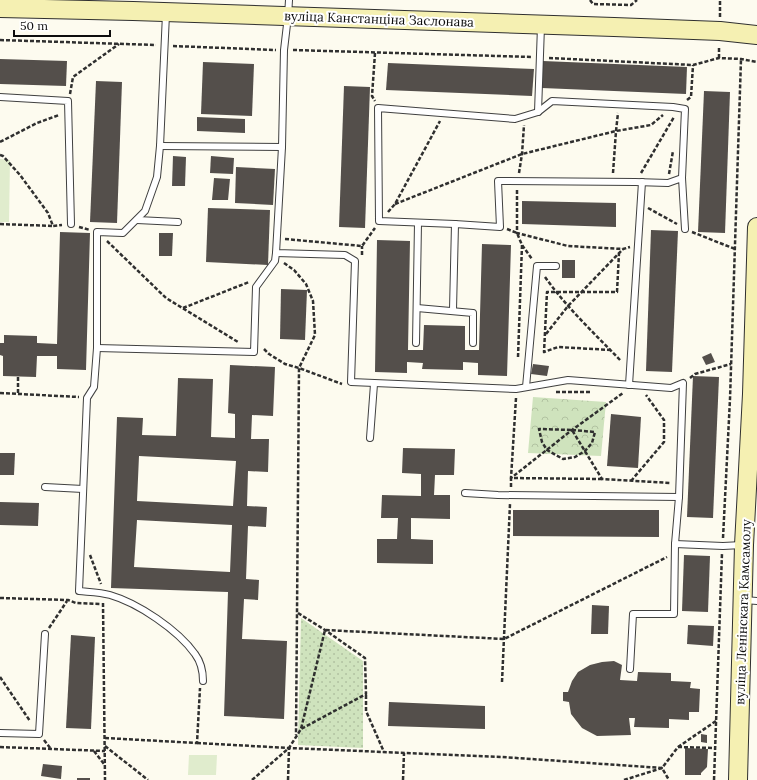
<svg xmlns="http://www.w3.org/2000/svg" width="757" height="780" font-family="Lora,serif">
<defs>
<pattern id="grass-dots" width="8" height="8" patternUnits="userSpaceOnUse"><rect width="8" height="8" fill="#cfe3bd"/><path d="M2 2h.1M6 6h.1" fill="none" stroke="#b1c2a1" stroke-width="1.8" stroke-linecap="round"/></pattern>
<pattern id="park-crowns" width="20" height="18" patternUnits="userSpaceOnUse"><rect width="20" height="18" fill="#cfe3bd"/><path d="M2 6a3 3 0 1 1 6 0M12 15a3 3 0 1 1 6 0" fill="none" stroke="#b1c2a1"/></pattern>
</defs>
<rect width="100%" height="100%" fill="#fdfbef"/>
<path fill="url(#grass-dots)" d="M301,618L363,661V748L298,745Z"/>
<path fill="url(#park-crowns)" d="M533,397L606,402L601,456L528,453Z"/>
<g fill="#e0eccd">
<path d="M0,159L10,160L9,222H0Z"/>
<path d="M189,755H217L216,775H188Z"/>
</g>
<g fill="#544f4b" fill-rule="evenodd">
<path d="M0,59L67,61L66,86L0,84Z"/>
<path d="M543,61L687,67L686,94L542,88Z"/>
<path d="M203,62L254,64L252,116L201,114Z"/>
<path d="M388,63L534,69L532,96L386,90Z"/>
<path d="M96,81L122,82L117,223L90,222Z"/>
<path d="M344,86L370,87L365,228L339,227Z"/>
<path d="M704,91L730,92L725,233L698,232Z"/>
<path d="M197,117L245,119V133L197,131Z"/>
<path d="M173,156L186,157L185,186H172Z"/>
<path d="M211,156L234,158L233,174L210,173Z"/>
<path d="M236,167L275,169L273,205L235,203Z"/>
<path d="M214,178L230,179L228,200H212Z"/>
<path d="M522,201L616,203V227L522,224Z"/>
<path d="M208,208L270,210L268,265L206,262Z"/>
<path d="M651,230L678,231L672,372L646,371Z"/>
<path d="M60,232L90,233L86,370L57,369V356H37L36,377L3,376V356L0,355V343H4V335L37,336V343L57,344Z"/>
<path d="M159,233H173L172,256H159Z"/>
<path d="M377,240L410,241L408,350H423L424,325L465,326V350H479L482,244L511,245L507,376L478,375V363L463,362V370L422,369L423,363L407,362V373L375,372Z"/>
<rect x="562" y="260" width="13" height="18"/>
<path d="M281,289L307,290L305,340L280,339Z"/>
<path d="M711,353L715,362L706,365L702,357Z"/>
<path d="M533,364L549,366L547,376L531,374Z"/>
<path d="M230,365L275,367L273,416L252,415L251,439H269L268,472L248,471L247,506L267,507L266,527L248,526L246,579L259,580L258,600L244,599L242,639L287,641L284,719L224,716L228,592L111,588L117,417L143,418L142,435L176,436L178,378L213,379L211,437L235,438V414L228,413ZM139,456L236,461L233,506L137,501ZM137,520L232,525L230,572L134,567Z"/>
<path d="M693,376L719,377L713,518L687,517Z"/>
<path d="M611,414L641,417L638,468L607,466Z"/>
<path d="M403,448L455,449L454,475H435L434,495H450V519L411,518V539L433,540V564L377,563V539H397L398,518H381L382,495L421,496V474L402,473Z"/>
<path d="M0,453H15L14,475H0Z"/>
<path d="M0,502L39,503L38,526L0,525Z"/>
<path d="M513,510H659V537L513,536Z"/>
<path d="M684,555L710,556L708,612L682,611Z"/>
<path d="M592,605L609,606L608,634H591Z"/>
<path d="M688,625L714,626L713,646L687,644Z"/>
<path d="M71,635L95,637L91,729L66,728Z"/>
<path d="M614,661L622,665L620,680L637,681L638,672L671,673V681L691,682L690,688L700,689L699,712H689V720L669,719V728L634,727L635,718H629L631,735L597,736L582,728L571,714L569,702L563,701V692H568L572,681L578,672L590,665L602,662Z"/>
<path d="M389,702L485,706V729L388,726Z"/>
<path d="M701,734L707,735V743L701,742Z"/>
<path d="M685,748L708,749L707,767L701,773V775H685Z"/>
<path d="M43,764L62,766L61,779L41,776Z"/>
<rect x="77" y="778" width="13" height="2"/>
</g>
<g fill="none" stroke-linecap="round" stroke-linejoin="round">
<g stroke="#404040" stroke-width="8">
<g id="lane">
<path d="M166,14L160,146L157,177L145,211L123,233L97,232V348L94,387L87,398L79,591C89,592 100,592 110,595C138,603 178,630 195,654C201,662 203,671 203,681"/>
<path d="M0,97L68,101L71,224"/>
<path d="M538,112L541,26"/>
<path d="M160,146L282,147L284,50L288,16L289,0"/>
<path d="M282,147L276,253L345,255L355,261L351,382L516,389L568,380L671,388L683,383L679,497L675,544L674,614H633L630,669"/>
<path d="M682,178L668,183L635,182L498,181L500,227L455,224L379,221L378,108L515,119L538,112L552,101L673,107L685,109L682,178L685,229"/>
<path d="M137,220L178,222"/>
<path d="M417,308L473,313V343"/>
<path d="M453,310L455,224"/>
<path d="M416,343L418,223"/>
<path d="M97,348L254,352L256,287L275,261L276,253"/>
<path d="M629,385L642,182"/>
<path d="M526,387L537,266H556"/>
<path d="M370,438L374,384"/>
<path d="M45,487L83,489"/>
<path d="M465,493L498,495L679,497"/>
<path d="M675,544L723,546L742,545"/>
<path d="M745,600L757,601"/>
<path d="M0,733L39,734L45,634"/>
</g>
</g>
<g stroke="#2f2f2f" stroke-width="20">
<g id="secondary">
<path d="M0,8L133,11L614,27L720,31L757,35"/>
<path d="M738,780L744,545L752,394L757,227"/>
</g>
</g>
<g stroke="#2f2f2f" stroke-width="2.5" stroke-dasharray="4 2" stroke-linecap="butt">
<path d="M590,0L593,4L631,5L637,0"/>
<path d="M720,17V0"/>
<path d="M0,40L156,45"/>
<path d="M173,46L276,50"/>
<path d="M293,50L532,57"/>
<path d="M375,53L372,96L375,101"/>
<path d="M549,58L693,65L719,58L741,59L757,62"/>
<path d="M719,58V46"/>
<path d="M70,94L73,77L119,44"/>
<path d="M687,100L691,97L693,65"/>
<path d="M0,142L37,123L59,115"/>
<path d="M0,155L3,156L20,175L48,213L53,226L62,225"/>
<path d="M519,173L522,154L524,125"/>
<path d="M613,173L616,131L618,113"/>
<path d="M641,173L674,117"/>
<path d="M669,174L673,151"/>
<path d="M517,190V233L568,246L623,249L630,247"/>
<path d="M395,204L522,154L616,131L651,125L663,115"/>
<path d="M648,208L677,224"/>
<path d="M388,212L395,204L440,121"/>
<path d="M0,224L53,226"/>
<path d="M79,227L90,230"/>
<path d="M507,229L517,233L522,245L532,259"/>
<path d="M692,232L735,249"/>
<path d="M285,239L362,246L375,228"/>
<path d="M107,241L166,298L238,342"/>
<path d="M362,255V246"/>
<path d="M284,263L294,270L306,284L313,301L315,335L299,368L296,735"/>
<path d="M545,277C567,308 595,334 621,361"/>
<path d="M183,308L249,282"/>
<path d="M546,334L568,306L623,249"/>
<path d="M264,349L269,354L285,364L299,368L342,384"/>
<path d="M611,350L558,347L544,352L547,292H617L619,253"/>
<path d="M518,357L522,245"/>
<path d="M690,378L695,374L731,364"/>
<path d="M556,392H591"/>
<path d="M0,393L79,397"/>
<path d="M18,393V376"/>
<path d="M516,398L511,478L572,430L623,393"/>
<path d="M572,430L595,432L592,443L585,451L575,457L563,459L547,450L542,442L539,429L572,430L602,479L671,483"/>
<path d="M631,481L664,442V420L646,395"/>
<path d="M511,487V478L602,479"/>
<path d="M723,538L730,399L741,59"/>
<path d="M90,555L101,584"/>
<path d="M0,598L68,600L76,603L101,604"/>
<path d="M103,603L105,780"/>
<path d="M298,613L325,630L365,658L366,694L301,729"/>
<path d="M49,628L67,601"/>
<path d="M0,677L30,721"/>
<path d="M502,682L510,504"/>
<path d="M366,695V711L384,752"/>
<path d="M105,738L197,743L200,688"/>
<path d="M44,740L51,749"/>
<path d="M197,743L289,748L502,757L662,768L678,747L716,721"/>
<path d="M105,746L148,780"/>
<path d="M0,747L105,751"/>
<path d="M678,747L715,748"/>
<path d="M94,751L104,764"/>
<path d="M252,780L289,748L301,729L325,630L504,639L667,557"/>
<path d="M288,780L289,749"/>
<path d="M403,780L404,753"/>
<path d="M624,780L662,768L669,780"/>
<path d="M714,780L722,553"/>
</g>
<use href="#lane" stroke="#fff" stroke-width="6"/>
<use href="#secondary" stroke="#f5f0b2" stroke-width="18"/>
</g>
<g text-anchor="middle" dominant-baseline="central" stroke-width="4" stroke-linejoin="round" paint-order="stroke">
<g font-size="13" fill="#0d0d0d" stroke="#fff">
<text transform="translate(379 19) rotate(2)">вуліца Канстанціна Заслонава</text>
<text transform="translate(743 612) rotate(-88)">вуліца Ленінскага Камсамолу</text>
</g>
</g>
<path d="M14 30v6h96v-6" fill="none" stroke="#0d0d0d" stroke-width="2"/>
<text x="20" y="30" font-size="12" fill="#0d0d0d" stroke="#ffffff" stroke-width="3" paint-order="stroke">50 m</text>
</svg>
